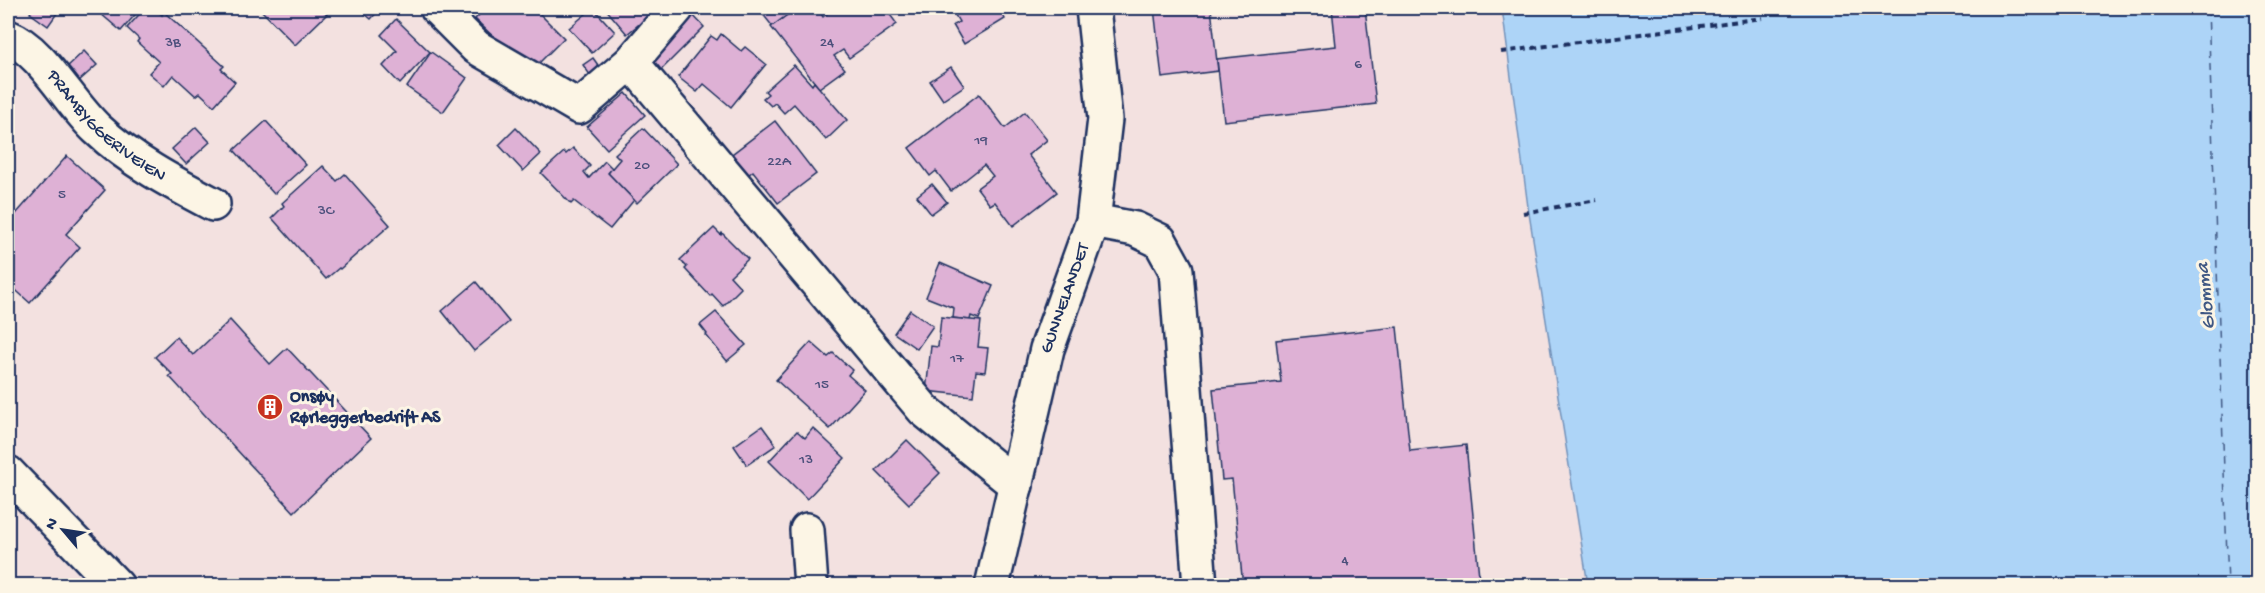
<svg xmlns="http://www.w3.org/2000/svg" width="2265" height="593" font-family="'Gochi Hand',sans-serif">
<rect width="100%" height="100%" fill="#f3e1e0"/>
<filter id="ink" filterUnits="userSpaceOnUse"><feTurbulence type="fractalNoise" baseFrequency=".0167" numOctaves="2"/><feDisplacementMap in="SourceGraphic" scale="12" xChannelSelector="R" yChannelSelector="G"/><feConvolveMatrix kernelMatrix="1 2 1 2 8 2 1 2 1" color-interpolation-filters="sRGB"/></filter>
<g filter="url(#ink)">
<path fill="#add4f7" stroke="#7392ba" stroke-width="1.5" d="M1502,8H2257V585H1588L1528,207Z"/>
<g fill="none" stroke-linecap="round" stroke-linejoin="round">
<path stroke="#405884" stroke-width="1.5" stroke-dasharray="8 6" stroke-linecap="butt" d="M2208,8L2228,586"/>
</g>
<g fill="#deb1d5" stroke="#1b2f5e" stroke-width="1.5">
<path d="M33,8H58L60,9L48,26L30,13Z"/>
<path d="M94,8H141L121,31Z"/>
<path d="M145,8H154L162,15L164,12L224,66L221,69L235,82L214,106L200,93L196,96L173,75L164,86L149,73L159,62L137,42L139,39L127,28Z"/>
<path d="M259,8H328L324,12L327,14L295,45Z"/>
<path d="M358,8H381L371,19Z"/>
<path d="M486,8H542L543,9L539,13L564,38L533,69L508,45L505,48L475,19Z"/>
<path d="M593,8L615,32L592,53L569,28Z"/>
<path d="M605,8H659L627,34Z"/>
<path d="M758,8H795L796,9L773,27Z"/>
<path d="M797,8L799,10L803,8H809L820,12L823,17L835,8H885L897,24L849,58L843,50L834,56L845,69L819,88L771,27Z"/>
<path d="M951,8H999L1005,19L964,44L953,25L959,22Z"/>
<path d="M1154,8H1211L1218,71L1162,78Z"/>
<path d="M1332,8H1365L1376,104L1224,121L1217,59L1336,46Z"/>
<path d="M691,13L704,27L659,72L649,54Z"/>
<path d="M396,19L430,52L400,84L383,66L397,51L381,35Z"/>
<path d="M721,34L741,51L745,47L766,64L731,107L704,84L697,92L678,77L711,36L717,40Z"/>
<path d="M84,51L97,65L79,81L66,68Z"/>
<path d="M431,52L467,78L443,112L407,87Z"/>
<path d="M593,58L603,72L593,79L583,65Z"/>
<path d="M794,65L812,85L814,82L847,120L826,140L794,104L784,113L775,103L771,106L763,98L768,94L765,91Z"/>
<path d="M951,67L964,86L943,100L930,81Z"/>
<path d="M626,93L645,115L607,149L587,127Z"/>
<path d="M979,94L1005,128L1025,112L1047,140L1028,155L1057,192L1013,226L995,202L990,205L977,188L993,176L984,165L951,191L936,171L930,176L909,148Z"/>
<path d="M266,121L306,165L274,194L234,150Z"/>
<path d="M775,121L816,174L778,203L753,171L748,175L732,154Z"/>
<path d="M196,127L210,142L186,164L172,149Z"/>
<path d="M516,128L541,154L523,171L499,145Z"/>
<path d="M643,128L677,164L637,203L608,173L620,159L615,154Z"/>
<path d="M573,148L590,166L584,172L589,178L605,161L612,168L608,173L634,200L610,229L574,201L571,204L541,173L564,152L566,154Z"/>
<path d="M67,156L105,190L66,234L80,247L30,303L8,283V223Z"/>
<path d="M323,166L337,181L345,174L390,225L340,269L339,268L326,279L272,218L284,206L282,203Z"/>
<path d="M932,184L947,202L931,214L917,196Z"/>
<path d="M714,228L721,235L722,233L748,259L730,276L741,288L723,306L712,294L710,296L685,269L687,267L680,260Z"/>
<path d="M940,263L993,286L979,319L971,316L970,320L953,318L954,308L926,297Z"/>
<path d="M476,282L509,322L474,351L442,311Z"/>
<path d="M910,310L933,326L917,349L894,333Z"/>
<path d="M716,312L746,345L727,361L706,335L707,334L700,325Z"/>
<path d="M941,317L981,321L978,347L988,348L985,372L976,371L973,396L926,391L931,346L938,347Z"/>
<path d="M230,320L270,364L287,348L371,438L294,512L169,376L172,374L155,357L176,337L193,355Z"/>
<path d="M1397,327L1410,451L1466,445L1480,586H1243L1232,479L1222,480L1213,389L1281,382L1276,340Z"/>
<path d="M811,342L828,357L833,353L852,370L848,375L865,390L830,429L776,380Z"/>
<path d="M762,426L776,445L747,465L734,446Z"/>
<path d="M813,428L845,458L807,499L769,461L797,431L805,438Z"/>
<path d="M907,440L940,473L909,504L876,471Z"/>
</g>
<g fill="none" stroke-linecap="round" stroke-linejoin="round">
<g stroke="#1b2f5e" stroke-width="38">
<g id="minor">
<path d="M437,8L476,47L579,107L631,62L677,8"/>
<path id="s1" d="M8,37C42,50 69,103 97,129C131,161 173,183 213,204"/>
<path d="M631,62L924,410L1016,485"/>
<path d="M1093,221L1135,229L1160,241L1176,270L1200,586"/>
<path d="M8,473L117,586"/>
<path d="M807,530L811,586"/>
<path id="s2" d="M992,586L1047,349L1093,221L1105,119L1093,8"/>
</g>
</g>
<g stroke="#1b2f5e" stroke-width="4" stroke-dasharray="6 4.5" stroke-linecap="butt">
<path d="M1501,52L1763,18"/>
<path d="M1523,213L1597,200"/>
</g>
<use href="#minor" stroke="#fcf5e5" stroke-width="33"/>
</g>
</g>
<defs>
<g id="building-disc" transform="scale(1.35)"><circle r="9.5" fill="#c8321e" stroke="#fcf5e5"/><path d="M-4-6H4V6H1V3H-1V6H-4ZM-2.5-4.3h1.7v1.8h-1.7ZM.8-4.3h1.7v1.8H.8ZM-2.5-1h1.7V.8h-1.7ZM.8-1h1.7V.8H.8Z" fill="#fff"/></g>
</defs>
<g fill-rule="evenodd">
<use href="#building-disc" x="270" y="407"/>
</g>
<g text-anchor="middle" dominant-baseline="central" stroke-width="6" stroke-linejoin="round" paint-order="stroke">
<g font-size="15" fill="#4c507c">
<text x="173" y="43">3B</text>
<text x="827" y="43">24</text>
<text x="1358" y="65">6</text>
<text x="981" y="141">19</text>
<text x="779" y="162">22A</text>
<text x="642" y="166">20</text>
<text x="62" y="195">5</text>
<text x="326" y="211">3C</text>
<text x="957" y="359">17</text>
<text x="822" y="385">15</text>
<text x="806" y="460">13</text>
<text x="1345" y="561">4</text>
</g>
<g font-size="18" fill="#1b2f5e" stroke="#fcf5e5">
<text stroke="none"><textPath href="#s1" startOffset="134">PRAMBYGGERIVEIEN</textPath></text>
<text stroke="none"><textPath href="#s2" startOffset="297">GUNNELANDET</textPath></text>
</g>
<g font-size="18" font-weight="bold" fill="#1b2f5e" stroke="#fcf5e5" text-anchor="start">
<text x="290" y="397">Onsøy<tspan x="290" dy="21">Rørleggerbedrift AS</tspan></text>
</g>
<g font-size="20" font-style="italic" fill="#405884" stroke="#fcf5e5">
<text transform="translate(2207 296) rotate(-96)">Glomma</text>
</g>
</g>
<rect width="2265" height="593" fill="none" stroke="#fcf5e5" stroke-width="30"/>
<rect x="15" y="15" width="2235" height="563" fill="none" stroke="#1b2f5e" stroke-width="2" filter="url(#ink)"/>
<g transform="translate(63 530) rotate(299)" stroke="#fcf5e5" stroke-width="4.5" paint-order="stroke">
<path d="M0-4.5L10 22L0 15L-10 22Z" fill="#1b2f5e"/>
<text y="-9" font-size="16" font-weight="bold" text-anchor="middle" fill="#1b2f5e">N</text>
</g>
</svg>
